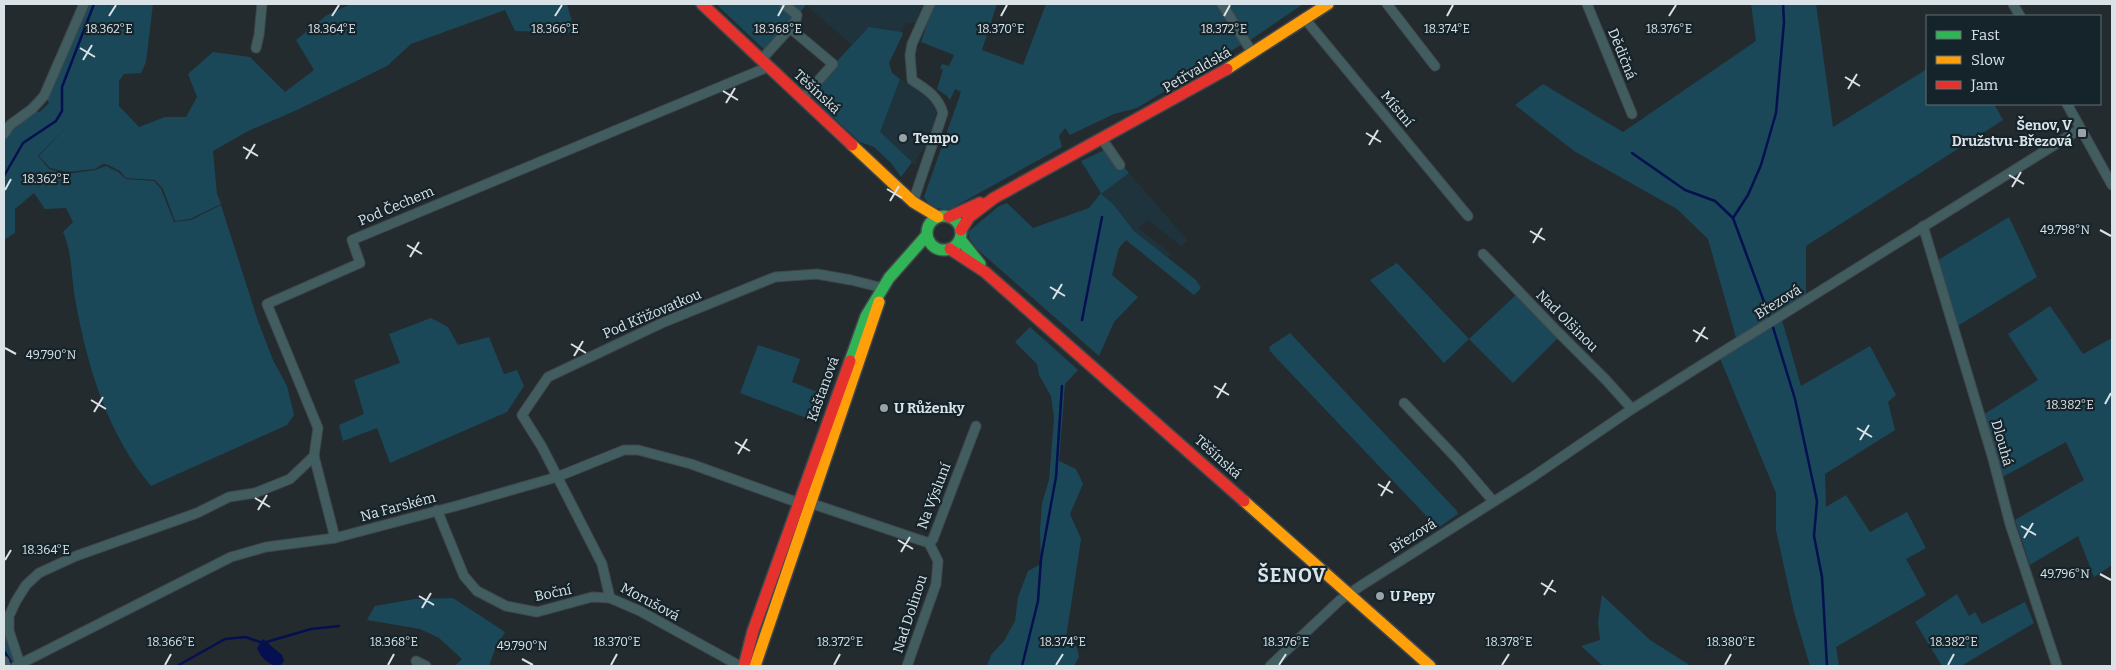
<svg xmlns="http://www.w3.org/2000/svg" width="2116" height="670" font-family="Bitter,serif">
<rect width="100%" height="100%" fill="#232b2f"/>
<g fill="#1e333b">
<path d="M805,4H923L916,22L905,24L902,32L869,27L852,45Z"/>
<path d="M900,79L932,99L937,111L930,141L915,160L917,162L915,165L879,132Z"/>
<path d="M1129,173L1188,241L1181,246L1148,220L1138,228L1171,254L1167,257L1134,231L1113,204L1101,194Z"/>
</g>
<g fill="#1b4859">
<path d="M86,4H107L108,9V4H153L146,62L141,73L124,74L119,81V106L139,127L165,117H186L197,97L188,74L213,52L250,57L285,92L314,70L296,40L327,15L351,4H567L575,33L515,31L505,10L411,44L387,66L297,110L248,131L213,151L217,194L221,204L190,219L175,221L163,189L155,180L126,178L120,171L106,164H103L95,169L67,172L50,168L39,156L69,124L38,156L49,169L67,174L95,170L106,166L118,172L126,179L154,181L161,189L174,222L191,220L221,205L258,321L273,360L287,386L294,415L287,425L151,486C108,434 88,369 76,304C71,280 73,254 63,232L73,222L66,208L45,209L34,193L15,209V233L4,240L5,135L32,110L40,112L49,103L46,97Z"/>
<path d="M716,4H805L806,5L768,53Z"/>
<path d="M934,4H997L982,50L1023,65L1046,4H1220L1244,43L1137,108L1114,114L1070,135L1065,128L1059,136L1062,147L952,208C942,211 929,207 924,197L961,92L955,89L950,100L947,96L937,89L943,70L940,68L942,64L949,66L954,55L921,42Z"/>
<path d="M1226,4H1303L1249,41Z"/>
<path d="M1751,4H1816L1833,127L1927,69V104H1994L2003,120L1806,246V298L1737,341L1708,239L1677,209L1574,151L1515,105L1543,84L1623,132L1756,41Z"/>
<path d="M869,27L902,32L903,34L889,63L892,73L900,79L880,132L912,162L901,177L892,164L874,147L860,142L807,93Z"/>
<path d="M1111,147L1117,159L1129,173L1101,194L1113,204L1134,231L1196,280L1201,288L1194,295L1126,240L1119,248L1112,275L1138,297L1114,322L1099,356L977,249L969,238L968,232L999,206L1007,203L1033,228L1089,208L1101,193L1081,161Z"/>
<path d="M2009,217L2037,277L1956,327L1938,260Z"/>
<path d="M1397,263L1469,339L1517,294L1559,337L1513,383L1469,339L1444,363L1370,280Z"/>
<path d="M2050,306L2083,354L2112,338V565L2094,577L2078,536L2030,565L2015,520L2084,480L2066,442L2001,478L1983,415L2038,380L2008,334Z"/>
<path d="M431,318L448,327L458,345L489,337L504,374L517,370L524,386L507,412L390,463L377,428L343,441L339,425L364,414L354,380L400,363L389,334Z"/>
<path d="M1782,320L1801,386L1870,346L1896,395L1888,402L1895,430L1825,474L1826,507L1846,495L1870,532L1907,512L1926,548L1906,559L1926,595L1836,647L1839,666H1810L1794,612L1776,530V493L1719,356Z"/>
<path d="M1030,327L1078,370L1065,384L1059,461L1076,469L1083,484L1070,514L1081,539L1066,638L1077,647L1079,657L1074,666H987L991,655L1004,641L1015,621L1018,597L1028,571L1041,564L1040,530L1042,503L1049,480L1054,418L1051,396L1039,375L1037,364L1015,342Z"/>
<path d="M1290,333L1457,511L1458,514L1438,528L1434,524L1284,366L1270,351L1269,347Z"/>
<path d="M758,345L800,359L792,382L825,395L817,422L740,393Z"/>
<path d="M1957,594L1969,616L1975,612L1982,624L2025,602L2034,623L1961,666H1942L1915,622Z"/>
<path d="M1602,595L1650,640L1691,666H1603L1581,646L1600,640L1598,622Z"/>
<path d="M453,598L505,632L494,652L489,666H455L462,659L439,638L420,629L367,620L375,606L415,599Z"/>
<path d="M4,633C10,643 20,657 9,666L4,659Z"/>
</g>
<path fill="#051050" d="M263,639L282,655L284,661L280,666C269,666 261,658 257,648Z"/>
<g fill="none" stroke-linecap="round" stroke-linejoin="round">
<g stroke="#051050" stroke-width="2.5">
<path d="M1632,153L1685,190L1715,201L1733,218"/>
<path d="M4,176L23,143L56,121L62,111V87L94,4"/>
<path d="M1770,318L1733,218L1748,195L1761,165L1776,113L1784,22L1783,4"/>
<path d="M1082,320L1102,217"/>
<path d="M1772,324L1795,399L1817,501L1814,536L1822,577L1827,666"/>
<path d="M4,651L13,666"/>
<path d="M177,666L225,639L245,637L263,643L311,629L339,626"/>
<path d="M1022,666L1038,601L1041,559L1056,477L1062,386"/>
</g>
<g stroke="#41474c" stroke-width="11">
<g id="street">
<path d="M1222,4L1253,54"/>
<path d="M1387,4L1435,66"/>
<path d="M1587,4L1632,114"/>
<path d="M2013,4L2020,16"/>
<path d="M785,5L797,15L796,20L790,28"/>
<path d="M1305,19L1468,216"/>
<path d="M256,48L259,35L262,4"/>
<path d="M761,60L790,28L833,64L802,99"/>
<path d="M2067,104L2112,185"/>
<path d="M4,134L10,125L32,109L44,96L84,4"/>
<path d="M1102,139L1120,165"/>
<path d="M913,202L943,113C938,96 926,89 912,80L910,55L912,44L930,4"/>
<path d="M1923,226L1993,459L2010,524L2057,666"/>
<path d="M1483,254L1555,329L1606,380L1632,409"/>
<path d="M1404,403L1458,460L1493,501"/>
<path d="M437,510L464,576L477,591L506,606L537,612L592,597L610,598"/>
<path d="M335,538L314,456L318,428L267,304L360,263L352,240L768,67"/>
<path d="M4,661L6,666"/>
<path d="M416,661L426,666"/>
<path d="M20,664L9,631V616L16,601L26,585L39,573L76,556L197,513L229,497L255,493L290,479L314,456"/>
<path d="M16,666L231,557L266,547L335,538L456,506L557,477L624,450H638L691,464L799,503H810L929,543L933,539L976,426"/>
<path d="M740,666L640,611L610,598L602,564L542,447L522,415L548,377L662,323L775,277L817,274L851,280L883,288"/>
<path d="M907,666L936,584L938,561L929,543"/>
<path d="M1270,666L1340,600L1362,585L1531,478L1632,409L1692,371L2080,129"/>
</g>
</g>
<g stroke="#41474c" stroke-width="14">
<g id="fast">
<circle cx="944" cy="233" r="17"/>
<path d="M960,239L980,264"/>
<path d="M850,361L866,316L889,278L927,235"/>
</g>
</g>
<g stroke="#41474c" stroke-width="14">
<g id="slow">
<path d="M1227,69L1328,4"/>
<path d="M852,145L913,202L938,217"/>
<path d="M1244,501L1430,666"/>
<path d="M755,666L879,302"/>
</g>
</g>
<g stroke="#41474c" stroke-width="14">
<g id="jam">
<path d="M702,4L852,145"/>
<path d="M949,217L980,203"/>
<path d="M961,230L969,217L994,198L1227,69"/>
<path d="M950,249L985,272L1244,501"/>
<path d="M744,666L753,631L850,361"/>
</g>
</g>
<use href="#street" stroke="#415d60" stroke-width="9"/>
<use href="#fast" stroke="#30b455" stroke-width="11"/>
<use href="#slow" stroke="#ff9f0a" stroke-width="11"/>
<use href="#jam" stroke="#e5322d" stroke-width="11"/>
</g>
<path fill="none" stroke="#d9e2e7" stroke-width="2" d="M109,16L116,5M332,16L339,5M555,16L562,5M778,16L784,5M1001,16L1007,5M1224,16L1230,5M1447,16L1453,5M1669,16L1676,5M80,48L95,57M83,60L92,45M1845,77L1860,86M1848,89L1857,74M723,91L738,100M726,103L735,88M1366,133L1381,142M1369,145L1378,130M243,147L258,156M246,159L255,144M2009,175L2024,184M2012,187L2021,172M887,189L902,198M5,190L11,179M890,201L899,186M2100,230L2111,236M1530,231L1545,240M1533,243L1542,228M407,245L422,254M410,257L419,242M1050,287L1065,296M1053,299L1062,284M1693,330L1708,339M1696,342L1705,327M571,344L586,353M5,348L16,354M574,356L583,341M1214,386L1229,395M1217,398L1226,383M91,400L106,409M2105,404L2111,393M94,412L103,397M1857,428L1872,437M1860,440L1869,425M735,442L750,451M738,454L747,439M1378,484L1393,493M1381,496L1390,481M255,498L270,507M258,510L267,495M2021,526L2036,535M2024,538L2033,523M898,540L913,549M901,552L910,537M5,560L11,550M2100,574L2111,580M1541,583L1556,592M1544,595L1553,580M419,596L434,605M422,608L431,593M522,659L533,665M165,665L171,654M388,665L394,654M611,665L617,654M834,665L840,654M1056,665L1063,654M1279,665L1286,654M1502,665L1509,654M1725,665L1731,654M1948,665L1954,654"/>
<g fill="#99a2a7" stroke="#15242a" stroke-width="2">
<rect x="2077" y="128" width="10" height="10" rx="2.5"/>
<circle cx="903" cy="138" r="5"/>
<circle cx="884" cy="408" r="5"/>
<circle cx="1380" cy="596" r="5"/>
</g>
<g text-anchor="middle" dominant-baseline="central" stroke-width="4.5" stroke-linejoin="round" paint-order="stroke">
<g font-size="14" fill="#d9e2e7" stroke="#15242a">
<text transform="translate(1622 54) rotate(68)">Dědičná</text>
<text transform="translate(1197 70) rotate(-30)">Petřvaldská</text>
<text transform="translate(817 92) rotate(43)">Těšínská</text>
<text transform="translate(1397 109) rotate(50)">Místní</text>
<text transform="translate(396 206) rotate(-23)">Pod Čechem</text>
<text transform="translate(1778 302) rotate(-32)">Březová</text>
<text transform="translate(652 314) rotate(-23)">Pod Křižovatkou</text>
<text transform="translate(1567 321) rotate(45)">Nad Olšinou</text>
<text transform="translate(823 389) rotate(-70)">Kaštanová</text>
<text transform="translate(2002 443) rotate(74)">Dlouhá</text>
<text transform="translate(1218 457) rotate(42)">Těšínská</text>
<text transform="translate(934 496) rotate(-69)">Na Výsluní</text>
<text transform="translate(398 507) rotate(-15)">Na Farském</text>
<text transform="translate(1413 536) rotate(-32)">Březová</text>
<text transform="translate(553 593) rotate(-12)">Boční</text>
<text transform="translate(650 602) rotate(28)">Morušová</text>
<text transform="translate(910 614) rotate(-72)">Nad Dolinou</text>
</g>
<g font-size="14" font-weight="bold" fill="#d9e2e7" stroke="#15242a" text-anchor="start">
<text x="2072" y="125" text-anchor="end">Šenov, V<tspan x="2072" dy="16">Družstvu-Březová</tspan></text>
<text x="913" y="138">Tempo</text>
<text x="894" y="408">U Růženky</text>
<text x="1390" y="596">U Pepy</text>
</g>
<g font-size="19" font-weight="bold" letter-spacing="1" fill="#d9e2e7" stroke="#15242a">
<text x="1292" y="575">ŠENOV</text>
</g>
</g>
<g font-size="12" text-anchor="middle" fill="#d9e2e7" stroke="#15242a" stroke-width="4.5" stroke-linejoin="round" paint-order="stroke">
<text x="109" y="33">18.362°E</text>
<text x="332" y="33">18.364°E</text>
<text x="555" y="33">18.366°E</text>
<text x="778" y="33">18.368°E</text>
<text x="1001" y="33">18.370°E</text>
<text x="1224" y="33">18.372°E</text>
<text x="1447" y="33">18.374°E</text>
<text x="1669" y="33">18.376°E</text>
<text x="46" y="183">18.362°E</text>
<text x="2065" y="234">49.798°N</text>
<text x="51" y="359">49.790°N</text>
<text x="2070" y="409">18.382°E</text>
<text x="46" y="554">18.364°E</text>
<text x="2065" y="578">49.796°N</text>
<text x="171" y="646">18.366°E</text>
<text x="394" y="646">18.368°E</text>
<text x="617" y="646">18.370°E</text>
<text x="840" y="646">18.372°E</text>
<text x="1063" y="646">18.374°E</text>
<text x="1286" y="646">18.376°E</text>
<text x="1509" y="646">18.378°E</text>
<text x="1731" y="646">18.380°E</text>
<text x="1954" y="646">18.382°E</text>
<text x="522" y="650">49.790°N</text>
</g>
<rect width="2116" height="670" fill="none" stroke="#d9e2e7" stroke-width="10"/>
<rect x="1926" y="15" width="175" height="90" fill="#15242a" stroke="#637076"/>
<rect x="1936" y="31" width="25" height="8" fill="#30b455" stroke="#637076"/>
<text x="1971" y="40" font-size="15" fill="#d9e2e7">Fast</text>
<rect x="1936" y="56" width="25" height="8" fill="#ff9f0a" stroke="#637076"/>
<text x="1971" y="65" font-size="15" fill="#d9e2e7">Slow</text>
<rect x="1936" y="81" width="25" height="8" fill="#e5322d" stroke="#637076"/>
<text x="1971" y="90" font-size="15" fill="#d9e2e7">Jam</text>
</svg>
